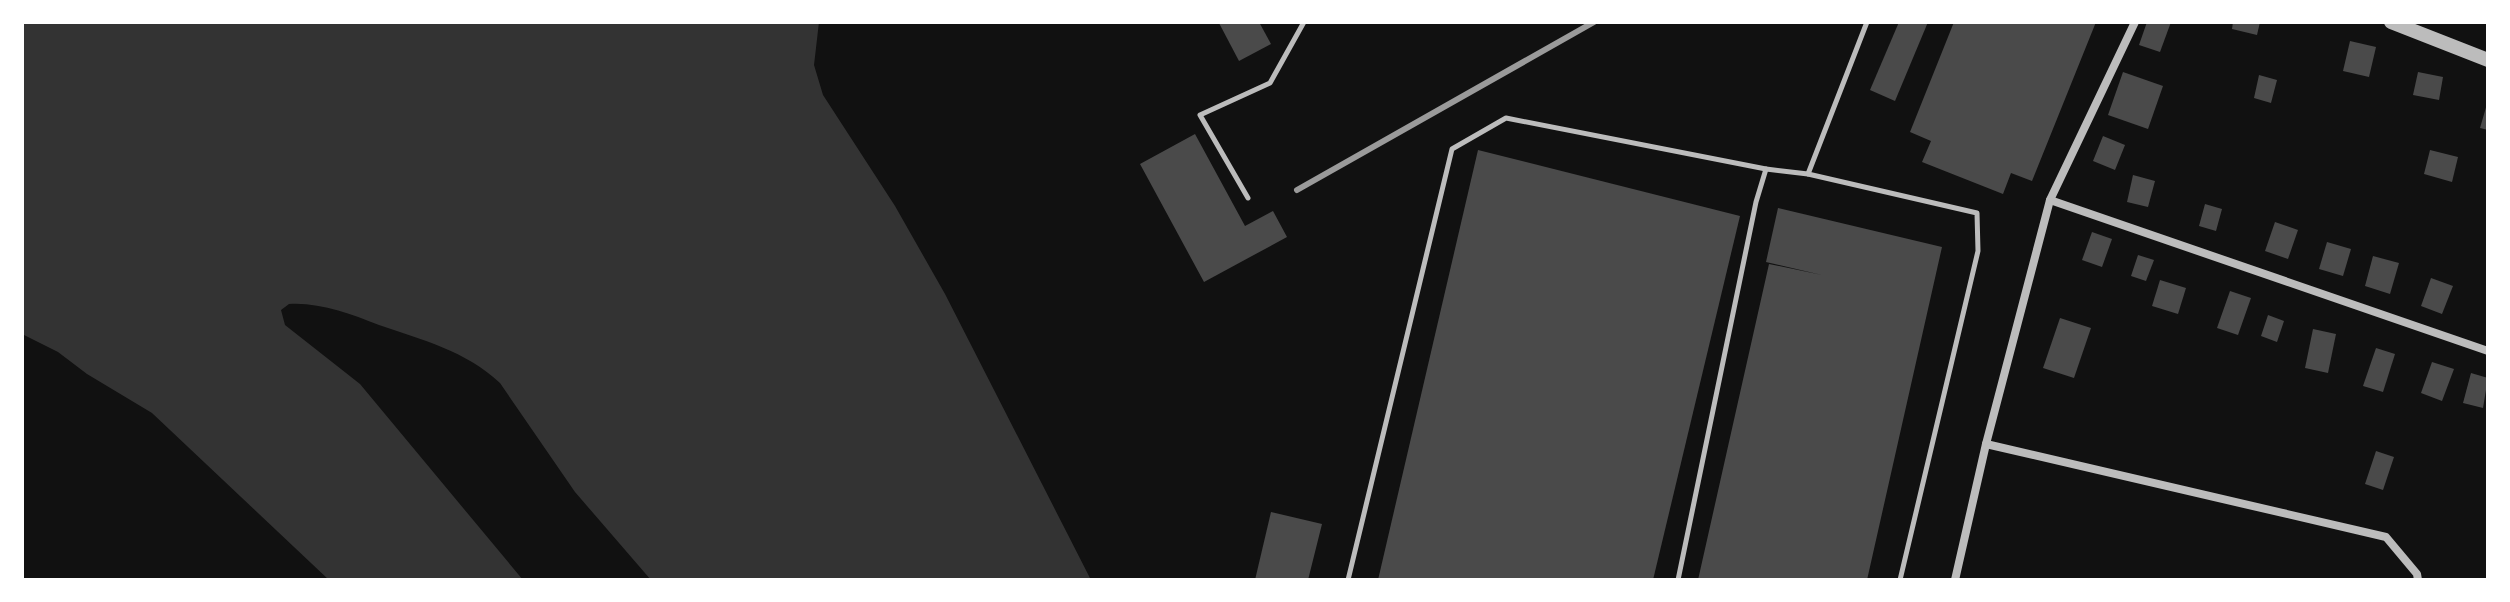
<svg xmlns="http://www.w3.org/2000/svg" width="2510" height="602" font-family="'Source Serif 4',serif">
<rect width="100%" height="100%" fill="#111"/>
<path fill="#333" d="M22,22H819L814,65L823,95L895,206L945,294L1091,580H651L575,492L500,383C466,351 423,340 379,325C351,314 319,302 289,304L281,310L285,325L360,384L523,580H329L152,413L87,374L58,352L22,334Z"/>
<g fill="#4a4a4a">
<path d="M1221,22H1259L1271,44L1239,61L1219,23Z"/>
<path d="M1899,22H1928L1895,101L1870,90Z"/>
<path d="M1954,22H2096L2032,181L2011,173L2003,194L1922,162L1931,141L1910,132Z"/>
<path d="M2147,22H2171L2160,52L2139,45Z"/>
<path d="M2233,22H2260L2257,35L2232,29Z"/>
<path d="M2350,41L2376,47L2369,77L2343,71Z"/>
<path d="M2123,72L2163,86L2148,129L2108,115Z"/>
<path d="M2418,72L2443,77L2439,100L2413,95Z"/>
<path d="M2259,75L2277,80L2271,103L2254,98Z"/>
<path d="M2487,104H2488V130L2480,128Z"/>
<path d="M1195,134L1245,226L1273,211L1287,237L1204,282L1140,164Z"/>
<path d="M2103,136L2125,145L2115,170L2093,161Z"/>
<path d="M1478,150L1740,216L1653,580H1378Z"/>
<path d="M2430,150L2458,157L2452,182L2424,174Z"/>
<path d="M2133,175L2155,181L2148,207L2127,202Z"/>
<path d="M2205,204L2222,209L2216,231L2199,226Z"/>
<path d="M1778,208L1942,247L1867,580H1698L1769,264L1822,275L1766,262Z"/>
<path d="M2275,222L2298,230L2288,259L2265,251Z"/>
<path d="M2092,232L2112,239L2102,267L2082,260Z"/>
<path d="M2327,242L2351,249L2343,276L2319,269Z"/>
<path d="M2138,255L2154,260L2146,281L2131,276Z"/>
<path d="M2373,256L2399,263L2390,294L2365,286Z"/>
<path d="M2431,278L2453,286L2442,314L2421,306Z"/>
<path d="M2160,280L2186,288L2178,314L2152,306Z"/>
<path d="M2230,291L2251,298L2238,335L2217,328Z"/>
<path d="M2268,315L2284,321L2277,342L2261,336Z"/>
<path d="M2060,318L2091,328L2074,378L2043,368Z"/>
<path d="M2313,329L2336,334L2328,373L2305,368Z"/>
<path d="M2376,348L2395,354L2383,392L2363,386Z"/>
<path d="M2432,362L2454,369L2442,401L2421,393Z"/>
<path d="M2471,373L2488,378L2483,408L2463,403Z"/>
<path d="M2376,451L2394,457L2383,490L2365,484Z"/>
<path d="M1271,512L1322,524L1308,580H1255Z"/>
</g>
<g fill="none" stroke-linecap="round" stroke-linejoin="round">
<g stroke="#bcbcbc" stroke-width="5">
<path d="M1867,22L1808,174L1977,213L1978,251L1900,580"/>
<path d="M1766,169L1808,174"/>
<path d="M1248,198L1200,115L1270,83L1304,22"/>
<path d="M1348,580L1452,149L1506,118L1766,169L1756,202L1678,580"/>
</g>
<g stroke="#bcbcbc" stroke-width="8">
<path d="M2050,200L2488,351"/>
<path d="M1986,444L2386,537L2417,574L2418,580"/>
<path d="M1955,580L1986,444L2050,200L2135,22"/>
</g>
<path stroke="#bcbcbc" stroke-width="14" d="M2391,22L2488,60"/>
<path stroke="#9a9a9a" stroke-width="6" d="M1297,190L1594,22"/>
</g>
<rect width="2510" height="602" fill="none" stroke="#ffffff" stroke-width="48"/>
</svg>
